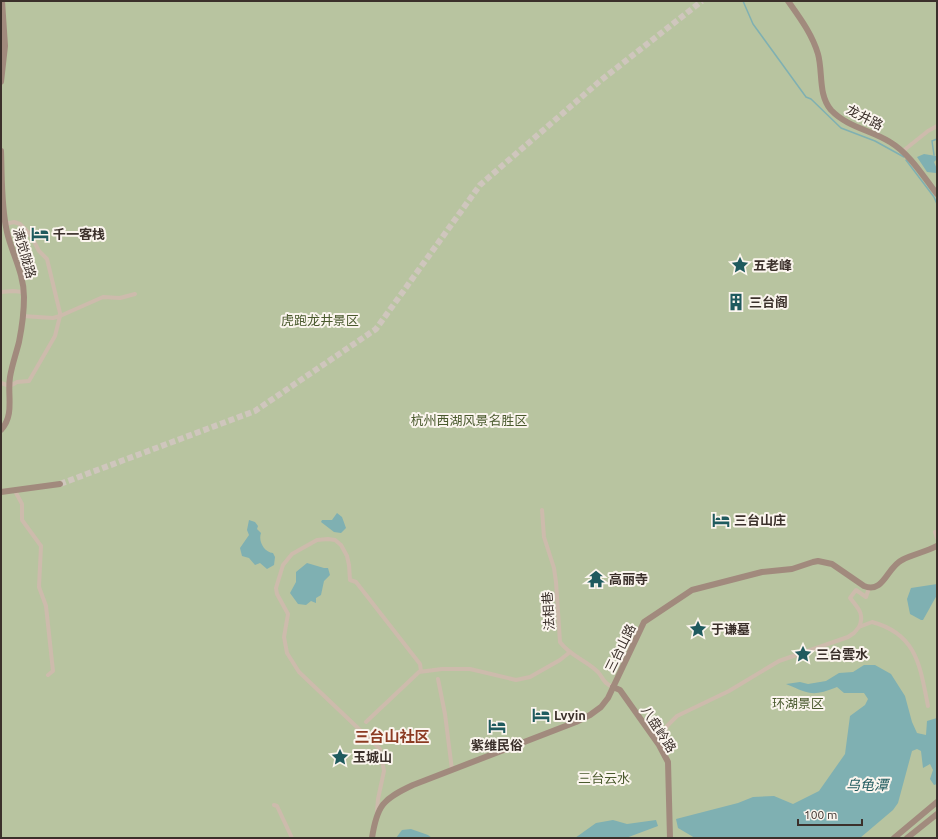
<svg xmlns="http://www.w3.org/2000/svg" width="938" height="839" font-family="Ubuntu,'Noto Sans SC',sans-serif">
<rect width="100%" height="100%" fill="#f4ebe1"/>
<rect fill="#b8c4a0" x="1" y="1" width="936" height="837"/>
<g fill="#7fb0b2">
<path d="M924,154L936,156V160L934,162L937,169L936,173L927,172L917,157Z"/>
<path d="M337,513L342,517L346,528L341,533L334,532L321,522L322,520H332Z"/>
<path d="M249,520L255,522L258,526L257,529L261,533C258,541 264,552 273,553L275,557L274,565L267,569L260,563L255,565L249,558L242,556L240,548L249,535L247,530Z"/>
<path d="M307,563L324,568H328L330,575L324,581L321,595L316,598V603L311,601L306,605L298,604L290,593L296,582V572Z"/>
<path d="M937,584V595L923,620H921L910,614L907,599L911,588Z"/>
<path d="M864,665H875L891,674L905,696L912,722L917,733L926,735L927,721L937,718V784L934,785L930,779L933,770L930,764L923,768L921,751L917,749L912,751L898,803L893,810L860,838H695L678,828L676,819L738,803L753,797L774,796L793,804L819,791L845,754L850,716L865,705L868,699L864,693H844L837,687C812,697 810,694 786,684L800,682L808,684L826,681L839,673L853,672Z"/>
<path d="M613,820L627,824L656,820L658,826L626,838H575L596,823Z"/>
<path d="M411,829L428,835L432,838H396L402,830Z"/>
</g>
<g fill="none" stroke-linecap="round" stroke-linejoin="round">
<g stroke="#7fb0b2" stroke-width="1.5">
<path d="M743,1L753,24L806,97L811,99L841,128L875,141L904,157"/>
<path d="M934,155L932,141L937,139"/>
<path d="M906,160L934,197L937,204"/>
</g>
<path stroke="#cfc6bd" stroke-width="6" stroke-dasharray="6 3" stroke-linecap="butt" d="M60,484L255,411L376,329L480,185L600,81L702,1"/>
<g stroke="#cdbbac" stroke-width="4">
<path d="M903,151L928,131L937,126"/>
<path d="M1,292L13,291L23,292"/>
<path d="M22,316L53,318L60,316L103,297L120,298L135,294"/>
<path d="M1,383L10,386L17,382L29,381L55,336L60,316V313L47,259L39,251L30,234L20,224L14,222L5,224"/>
<path d="M15,491L22,504V520L41,546L39,587L46,606L53,671L48,675"/>
<path d="M542,510L544,537L554,568L556,582L560,642C570,656 586,660 598,672C604,679 603,683 613,687"/>
<path d="M935,532L937,538"/>
<path d="M869,588L866,597L856,590L850,598C858,608 865,614 859,627L872,622C917,634 920,666 928,706"/>
<path d="M438,679L445,714L452,770"/>
<path d="M366,722L419,672L442,669H470L516,680L530,677L560,660L570,652"/>
<path d="M661,747L663,736L667,726L677,716L729,691L779,661L848,637L854,633L859,627"/>
<path d="M274,805L277,806L292,838"/>
<path d="M377,812L378,799L384,771L380,749L299,672L287,653L284,637L288,614L277,594L276,588L283,565L292,554L317,540L328,539L335,540L341,545L347,556L349,565L350,580L356,582L420,664L421,671"/>
</g>
<g stroke="#a18a7d" stroke-width="6">
<path d="M788,1C800,18 812,34 818,54C823,72 818,95 831,110C847,127 871,130 890,142C910,154 923,176 937,194"/>
<path d="M1,82L5,46L2,1"/>
<path d="M1,151C2,177 1,206 7,232C12,254 24,273 24,297C24,311 22,327 19,342C16,354 12,365 10,377C7,395 15,415 1,430"/>
<path d="M1,492L60,484"/>
<path d="M613,687L620,690L659,745L668,762L670,838"/>
<path d="M372,838C377,805 383,799 413,785L576,722L590,715L601,707L608,698L644,622L692,590L762,572L792,569L813,562L818,561L832,564L864,586C884,594 887,567 902,560C913,554 926,552 937,546"/>
<path d="M894,838L937,802"/>
<path d="M907,838L937,814"/>
</g>
</g>
<defs>
<g id="hotel-bare" transform="scale(1.38)"><path d="M-6-4.5h1.5V1H6V5H4.5V3h-9V5H-6ZM-4 0a1.8 1.8 0 1 1 3.6 0ZM.5 0V-2.5h3Q6-2.5 6 0Z" fill="#1f5a5e" stroke="#fbf5ee" stroke-width="2.5" paint-order="stroke"/></g>
<g id="sight-bare" transform="scale(1.38)"><path d="M0-6L1.8-2.2L6-1.7L2.9 1.2L3.7 5.4L0 3.3L-3.7 5.4L-2.9 1.2L-6-1.7L-1.8-2.2Z" fill="#1f5a5e" stroke="#fbf5ee" stroke-width="2.5" paint-order="stroke"/></g>
<g id="building-bare" transform="scale(1.38)"><path d="M-4-6H4V6H1V3H-1V6H-4ZM-2.5-4.3h1.7v1.8h-1.7ZM.8-4.3h1.7v1.8H.8ZM-2.5-1h1.7V.8h-1.7ZM.8-1h1.7V.8H.8Z" fill="#1f5a5e" stroke="#fbf5ee" stroke-width="2.5" paint-order="stroke"/></g>
<g id="temple-bare" transform="scale(1.38)"><path d="M0-6L5-2H3V0L6.5 2.5H4V6H1.5V3h-3V6H-4V2.5H-6.5L-3 0V-2H-5Z" fill="#1f5a5e" stroke="#fbf5ee" stroke-width="2.5" paint-order="stroke"/></g>
</defs>
<g fill-rule="evenodd">
<use href="#hotel-bare" x="40" y="234"/>
<use href="#sight-bare" x="740" y="265"/>
<use href="#building-bare" x="736" y="302"/>
<use href="#hotel-bare" x="721" y="520"/>
<use href="#temple-bare" x="596" y="579"/>
<use href="#sight-bare" x="698" y="629"/>
<use href="#sight-bare" x="803" y="654"/>
<use href="#hotel-bare" x="541" y="715"/>
<use href="#hotel-bare" x="497" y="726"/>
<use href="#sight-bare" x="340" y="757"/>
</g>
<g text-anchor="middle" dominant-baseline="central" stroke-width="4" stroke-linejoin="round" paint-order="stroke">
<g font-size="13" fill="#3b302b" stroke="#fbf5ee">
<text transform="translate(865 117) rotate(27)">龙井路</text>
<text transform="translate(25 253) rotate(74)">满觉陇路</text>
<text transform="translate(548 611) rotate(-94)">法相巷</text>
<text transform="translate(620 648) rotate(-64)">三台山路</text>
<text transform="translate(659 729) rotate(57)">八盘岭路</text>
</g>
<g font-size="13" font-weight="bold" fill="#3b302b" stroke="#fbf5ee" text-anchor="start">
<text x="53" y="234">千一客栈</text>
<text x="753" y="265">五老峰</text>
<text x="749" y="302">三台阁</text>
<text x="734" y="520">三台山庄</text>
<text x="609" y="579">高丽寺</text>
<text x="711" y="629">于谦墓</text>
<text x="816" y="654">三台雲水</text>
<text x="554" y="715">Lvyin</text>
<text x="497" y="745" text-anchor="middle">紫维民俗</text>
<text x="353" y="757">玉城山</text>
</g>
<g font-size="13" fill="#4a5a2e" stroke="#fbf5ee">
<text x="320" y="320">虎跑龙井景区</text>
<text x="469" y="420">杭州西湖风景名胜区</text>
<text x="798" y="703">环湖景区</text>
<text x="604" y="778">三台云水</text>
</g>
<g font-size="14" font-style="italic" fill="#1f5a5e" stroke="#fbf5ee">
<text x="867" y="785">乌龟潭</text>
</g>
<g font-size="15" font-weight="bold" fill="#8c3b22" stroke="#fbf5ee">
<text x="392" y="736">三台山社区</text>
</g>
</g>
<rect width="938" height="839" fill="none" stroke="#3b302b" stroke-width="4"/>
<path d="M798 819v6h64v-6" fill="none" stroke="#3b302b" stroke-width="2"/>
<text x="804" y="819" font-size="12" fill="#3b302b" stroke="#fbf5ee" stroke-width="3" paint-order="stroke">100 m</text>
</svg>
